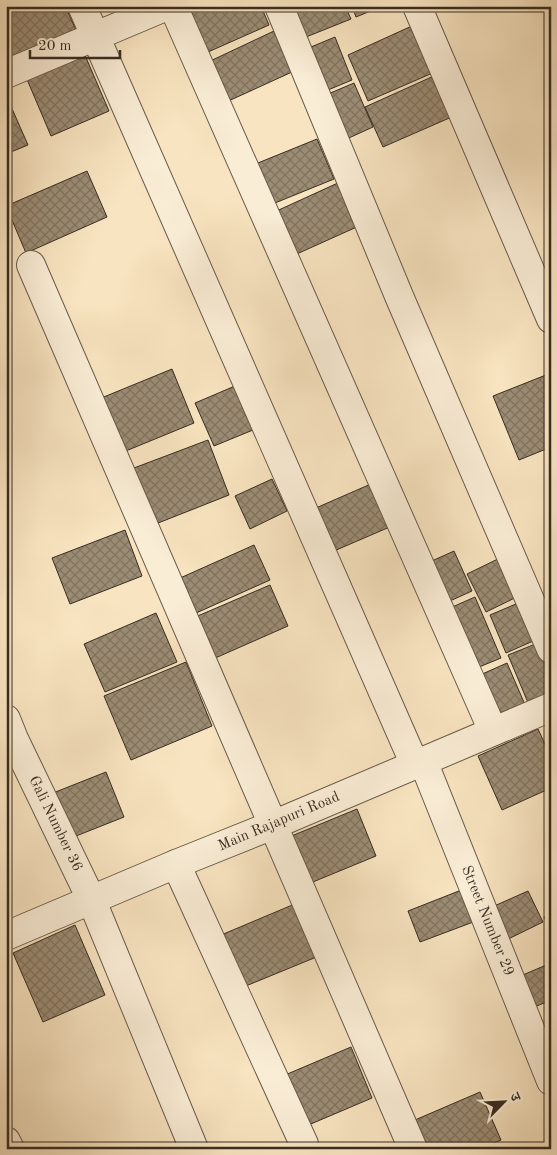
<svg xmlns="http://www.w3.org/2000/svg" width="557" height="1155" font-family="'Old Standard TT','Noto Serif Devanagari',serif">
<defs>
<pattern id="building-cross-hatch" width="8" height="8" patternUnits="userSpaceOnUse" patternTransform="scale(1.25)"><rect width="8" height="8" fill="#9c8c74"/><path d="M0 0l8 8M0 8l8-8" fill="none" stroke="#80735f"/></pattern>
</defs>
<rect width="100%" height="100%" fill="#f8e4c0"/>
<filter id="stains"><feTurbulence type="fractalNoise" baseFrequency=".004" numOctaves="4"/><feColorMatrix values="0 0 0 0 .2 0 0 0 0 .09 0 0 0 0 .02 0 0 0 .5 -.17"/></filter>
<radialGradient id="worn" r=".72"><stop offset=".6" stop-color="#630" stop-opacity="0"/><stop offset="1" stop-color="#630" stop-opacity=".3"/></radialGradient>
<g fill="url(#building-cross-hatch)" stroke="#382d22">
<path d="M6,6H65L76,30L6,61Z"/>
<path d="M196,6H261L269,25L199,56L180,13Z"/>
<path d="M281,6H345L351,19L296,41Z"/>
<path d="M352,6H383L356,17Z"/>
<path d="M414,25L435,72L368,101L348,55Z"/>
<path d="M274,31L292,72L224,103L206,63Z"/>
<path d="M335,37L352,80L316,95L299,52Z"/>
<path d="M84,53L109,111L51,136L26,77Z"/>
<path d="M436,75L454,116L383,147L365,107Z"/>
<path d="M354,83L373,127L340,142L321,97Z"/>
<path d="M6,95L28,145L6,154Z"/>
<path d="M317,139L334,179L270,205L253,165Z"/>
<path d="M87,171L107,217L26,253L6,206Z"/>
<path d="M340,182L359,226L290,257L270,214Z"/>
<path d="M172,369L194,423L116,455L94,401Z"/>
<path d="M551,373V447L519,460L493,396Z"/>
<path d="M235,386L253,430L214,446L195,403Z"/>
<path d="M208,440L229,495L148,527L126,471Z"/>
<path d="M272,479L287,511L250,529L235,496Z"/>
<path d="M380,480L399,523L327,554L309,511Z"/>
<path d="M125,530L142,576L70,604L52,558Z"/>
<path d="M254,545L270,580L185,618L169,583Z"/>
<path d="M454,551L472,591L441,605L423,565Z"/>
<path d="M504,556L523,594L486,612L467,574Z"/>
<path d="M270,585L288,626L204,663L186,621Z"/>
<path d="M475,597L501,658L467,672L441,612Z"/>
<path d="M523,601L540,638L506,653L490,615Z"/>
<path d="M156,613L177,662L105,692L84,644Z"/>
<path d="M538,643L551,672V696L529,705L508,655Z"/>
<path d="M186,662L212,726L131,760L104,696Z"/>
<path d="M507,663L526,707L489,722L471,679Z"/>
<path d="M538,729L551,757V788L502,810L478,756Z"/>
<path d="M106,772L124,817L71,838L53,793Z"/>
<path d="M357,809L376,856L308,884L289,837Z"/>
<path d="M464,889L476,921L420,942L408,911Z"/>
<path d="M528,891L543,922L498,944L483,911Z"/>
<path d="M297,903L319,956L236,990L214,938Z"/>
<path d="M551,914V933L544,917Z"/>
<path d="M75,925L105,995L43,1022L13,953Z"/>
<path d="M551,963V1000L525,1011L511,980Z"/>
<path d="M351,1047L372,1098L299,1129L278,1078Z"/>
<path d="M480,1092L501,1140L480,1149H419L408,1123Z"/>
</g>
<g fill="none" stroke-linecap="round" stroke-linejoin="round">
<g stroke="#685b4a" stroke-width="30">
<g id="street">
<path d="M82,6L415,765"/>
<path d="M173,6L493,731"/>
<path d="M279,6L399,296L551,649"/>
<path d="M417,6L551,319"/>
<path d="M6,74L167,6"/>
<path d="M31,265L413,1149"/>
<path d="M6,719L14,739L92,901L194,1149"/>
<path d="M423,761L551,1081"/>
<path d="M176,864L304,1144"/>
<path d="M6,936L176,864L273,825L551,707"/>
<path d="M6,1141L10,1149"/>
</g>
</g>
<use href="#street" stroke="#faedd6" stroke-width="28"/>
</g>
<g text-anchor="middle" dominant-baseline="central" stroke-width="4.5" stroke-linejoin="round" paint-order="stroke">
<g font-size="15" fill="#382d22" stroke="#faedd6">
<text transform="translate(279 822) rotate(-23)">Main Rajapuri Road</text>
<text transform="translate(55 824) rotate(64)">Gali Number 36</text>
<text transform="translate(487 921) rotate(68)">Street Number 29</text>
</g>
</g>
<rect width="557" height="1155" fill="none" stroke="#f8e4c0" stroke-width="25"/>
<rect x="8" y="8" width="542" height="1140" fill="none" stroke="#382d22" stroke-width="2.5"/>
<rect x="12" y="12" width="532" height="1130" fill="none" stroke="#382d22"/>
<g transform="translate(504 1102) rotate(66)" stroke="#faedd6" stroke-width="4" paint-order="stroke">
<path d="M0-4L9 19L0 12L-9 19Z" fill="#382d22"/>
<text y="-8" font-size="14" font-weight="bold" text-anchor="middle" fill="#382d22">उ</text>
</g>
<path d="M30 50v8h90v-8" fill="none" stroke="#382d22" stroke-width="2.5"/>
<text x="38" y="50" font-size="15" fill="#382d22" stroke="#faedd6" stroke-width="4" paint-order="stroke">20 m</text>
<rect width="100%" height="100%" filter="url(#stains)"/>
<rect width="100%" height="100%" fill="url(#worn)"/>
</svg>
